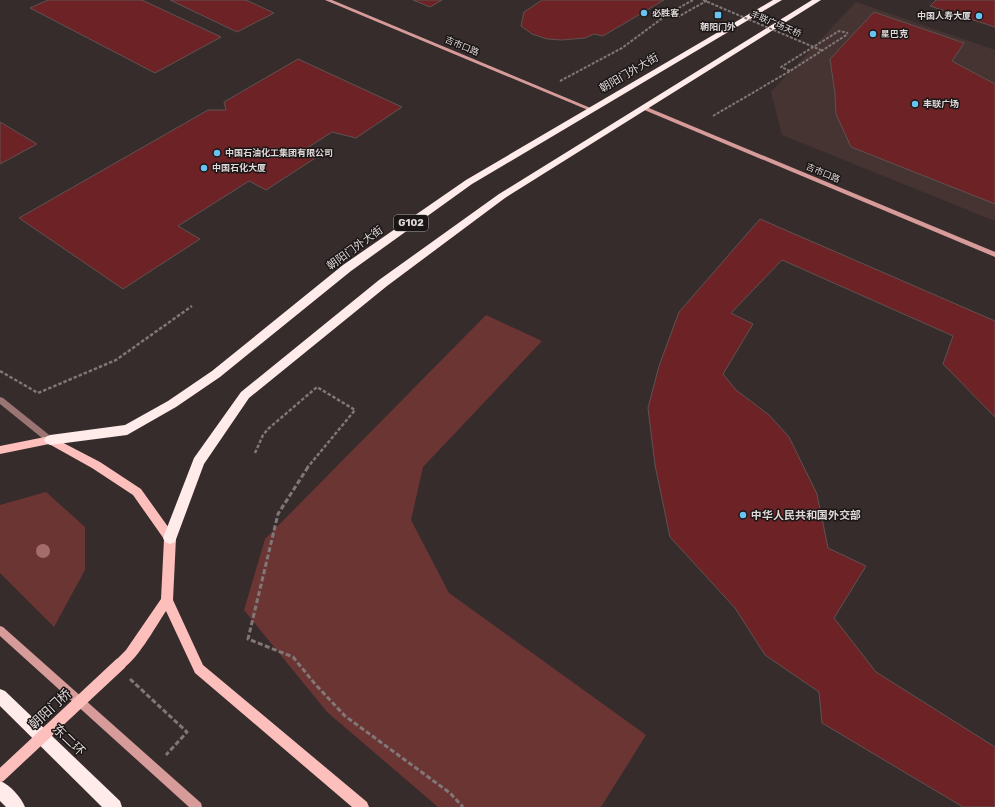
<svg xmlns="http://www.w3.org/2000/svg" width="995" height="807" font-family="Rubik,'Noto Sans SC',sans-serif">
<rect width="100%" height="100%" fill="#372c2c"/>
<path fill="#463433" d="M856,2L995,50V221L782,135L771,92Z"/>
<g fill="#6b3534">
<path d="M486,315L542,341L423,467L411,520L449,593L646,735L601,807H438L327,712L244,610L265,539Z"/>
<path d="M46,492L85,527V570L54,627L0,573V505Z"/>
</g>
<g fill="#6d2326" stroke="#5e5251">
<path d="M48,0H142L221,37L155,73L30,8Z"/>
<path d="M170,0H246L274,13L237,32Z"/>
<path d="M413,0H442L430,7Z"/>
<path d="M542,0H664L603,36L594,34L585,38L562,40L547,39L532,34L521,26L524,12Z"/>
<path d="M936,0H995V27L930,6Z"/>
<path d="M874,12L964,43L952,61L995,84V204L851,147L836,114L835,94L830,59Z"/>
<path d="M298,59L402,107L356,138L332,132L307,148L320,155L266,190L249,181L178,226L200,239L123,289L19,218L208,110H226L224,102Z"/>
<path d="M0,122L37,144L0,164Z"/>
<path d="M760,219L995,321V417L943,364L953,336L782,260L731,313L753,324L723,374L736,390L769,415L789,437L817,494L828,548L866,566L834,618L876,672L995,747V807H963L822,723L819,692L765,655L735,608L670,537L655,465L648,408L659,366L679,312Z"/>
</g>
<g fill="none" stroke-linecap="round" stroke-linejoin="round">
<g stroke="#817777" stroke-width="2" stroke-dasharray="3 1.5" stroke-linecap="butt">
<path d="M669,14L676,18L708,0"/>
<path d="M790,71L781,67L839,31L848,33"/>
<path d="M560,81L622,48L668,14L693,0"/>
<path d="M713,116L790,71L848,34"/>
</g>
<g stroke="#817777" stroke-width="2.5" stroke-dasharray="3.5 2" stroke-linecap="butt">
<path d="M0,371L38,393L116,360L192,306"/>
<path d="M255,453L263,435L268,429L317,387L355,410L307,468"/>
</g>
<g stroke="#817777" stroke-width="3" stroke-dasharray="5 2.5" stroke-linecap="butt">
<path d="M308,467L278,514L248,639L293,657L315,684L345,716L450,793L463,807"/>
<path d="M130,679L187,732L166,755"/>
</g>
<path fill="#9a7573" fill-rule="evenodd" d="M0,397L3,398L53,438L54,440L53,442H47L0,404Z"/>
<g fill="#d79c99" fill-rule="evenodd">
<path d="M325,0H332L593,109L592,110H588Z"/>
<path d="M644,106L995,252V257L642,109V107Z"/>
<path d="M0,626L3,627L201,803L202,807H189L0,636Z"/>
</g>
<path fill="#fcbfbb" fill-rule="evenodd" d="M50,436L100,462L141,489L176,538L173,600L203,665L367,802L369,807H352L195,673L166,611C156,626 135,664 120,670L116,668L114,664L116,660L126,650L161,599L164,539L133,495L92,468L49,444L0,454V446Z"/>
<g fill="#feebea" fill-rule="evenodd">
<path d="M773,0H782L472,184L351,271L220,377L176,407L127,435L50,445L46,443L44,440L46,437L50,435L125,425L168,401L212,371L343,265L466,180Z"/>
<path d="M812,0H821L505,198L387,286L249,398L204,464L175,542L170,544L165,542L163,538L194,458L241,392L379,280L499,194Z"/>
<path d="M0,689L5,691L120,801L122,807H102L0,706Z"/>
<path d="M0,781C10,785 21,797 25,807H6L0,801Z"/>
</g>
<path stroke="#817777" stroke-width="2" stroke-dasharray="3 1.5" stroke-linecap="butt" d="M703,0L823,51"/>
<path stroke="#fcbfbb" stroke-width="12" d="M0,776L120,664"/>
</g>
<circle fill="#a46d6b" cx="43" cy="551" r="7"/>
<g fill="#69c3f1" stroke="#1b1616" stroke-width="1.5">
<circle cx="644" cy="13" r="4"/>
<rect x="714" y="11" width="8" height="8" rx="2"/>
<circle cx="979" cy="16" r="4"/>
<circle cx="873" cy="34" r="4"/>
<circle cx="915" cy="104" r="4"/>
<circle cx="217" cy="153" r="4"/>
<circle cx="204" cy="168" r="4"/>
<circle cx="743" cy="515" r="4"/>
</g>
<g text-anchor="middle" dominant-baseline="central" stroke-width="3" stroke-linejoin="round" paint-order="stroke">
<g font-size="9" font-weight="bold" fill="#dfd7d7" stroke="#1b1616" text-anchor="start">
<text x="652" y="13">必胜客</text>
<text x="971" y="16" text-anchor="end">中国人寿大厦</text>
<text x="718" y="27" text-anchor="middle">朝阳门外</text>
<text x="881" y="34">星巴克</text>
<text x="923" y="104">丰联广场</text>
<text x="225" y="153">中国石油化工集团有限公司</text>
<text x="212" y="168">中国石化大厦</text>
</g>
<g font-size="9" fill="#dfd7d7" stroke="#1b1616">
<text transform="translate(776 24) rotate(23)">丰联广场天桥</text>
<text transform="translate(462 46) rotate(23)">吉市口路</text>
<text transform="translate(823 173) rotate(23)">吉市口路</text>
</g>
<rect fill="#1b1616" stroke="#a49d9d" stroke-width="1" x="394" y="215" width="34" height="16" rx="3"/>
<g font-size="10" font-weight="bold" fill="#dfd7d7">
<text x="411" y="223">G102</text>
</g>
<g font-size="11" fill="#dfd7d7" stroke="#1b1616">
<text transform="translate(629 73) rotate(-30)">朝阳门外大街</text>
<text transform="translate(355 248) rotate(-36)">朝阳门外大街</text>
</g>
<g font-size="11" font-weight="bold" fill="#dfd7d7" stroke="#1b1616" text-anchor="start">
<text x="751" y="515">中华人民共和国外交部</text>
</g>
<g font-size="13" fill="#dfd7d7" stroke="#1b1616">
<text transform="translate(50 709) rotate(-43)">朝阳门桥</text>
<text transform="translate(69 740) rotate(44)">东二环</text>
</g>
</g>
</svg>
